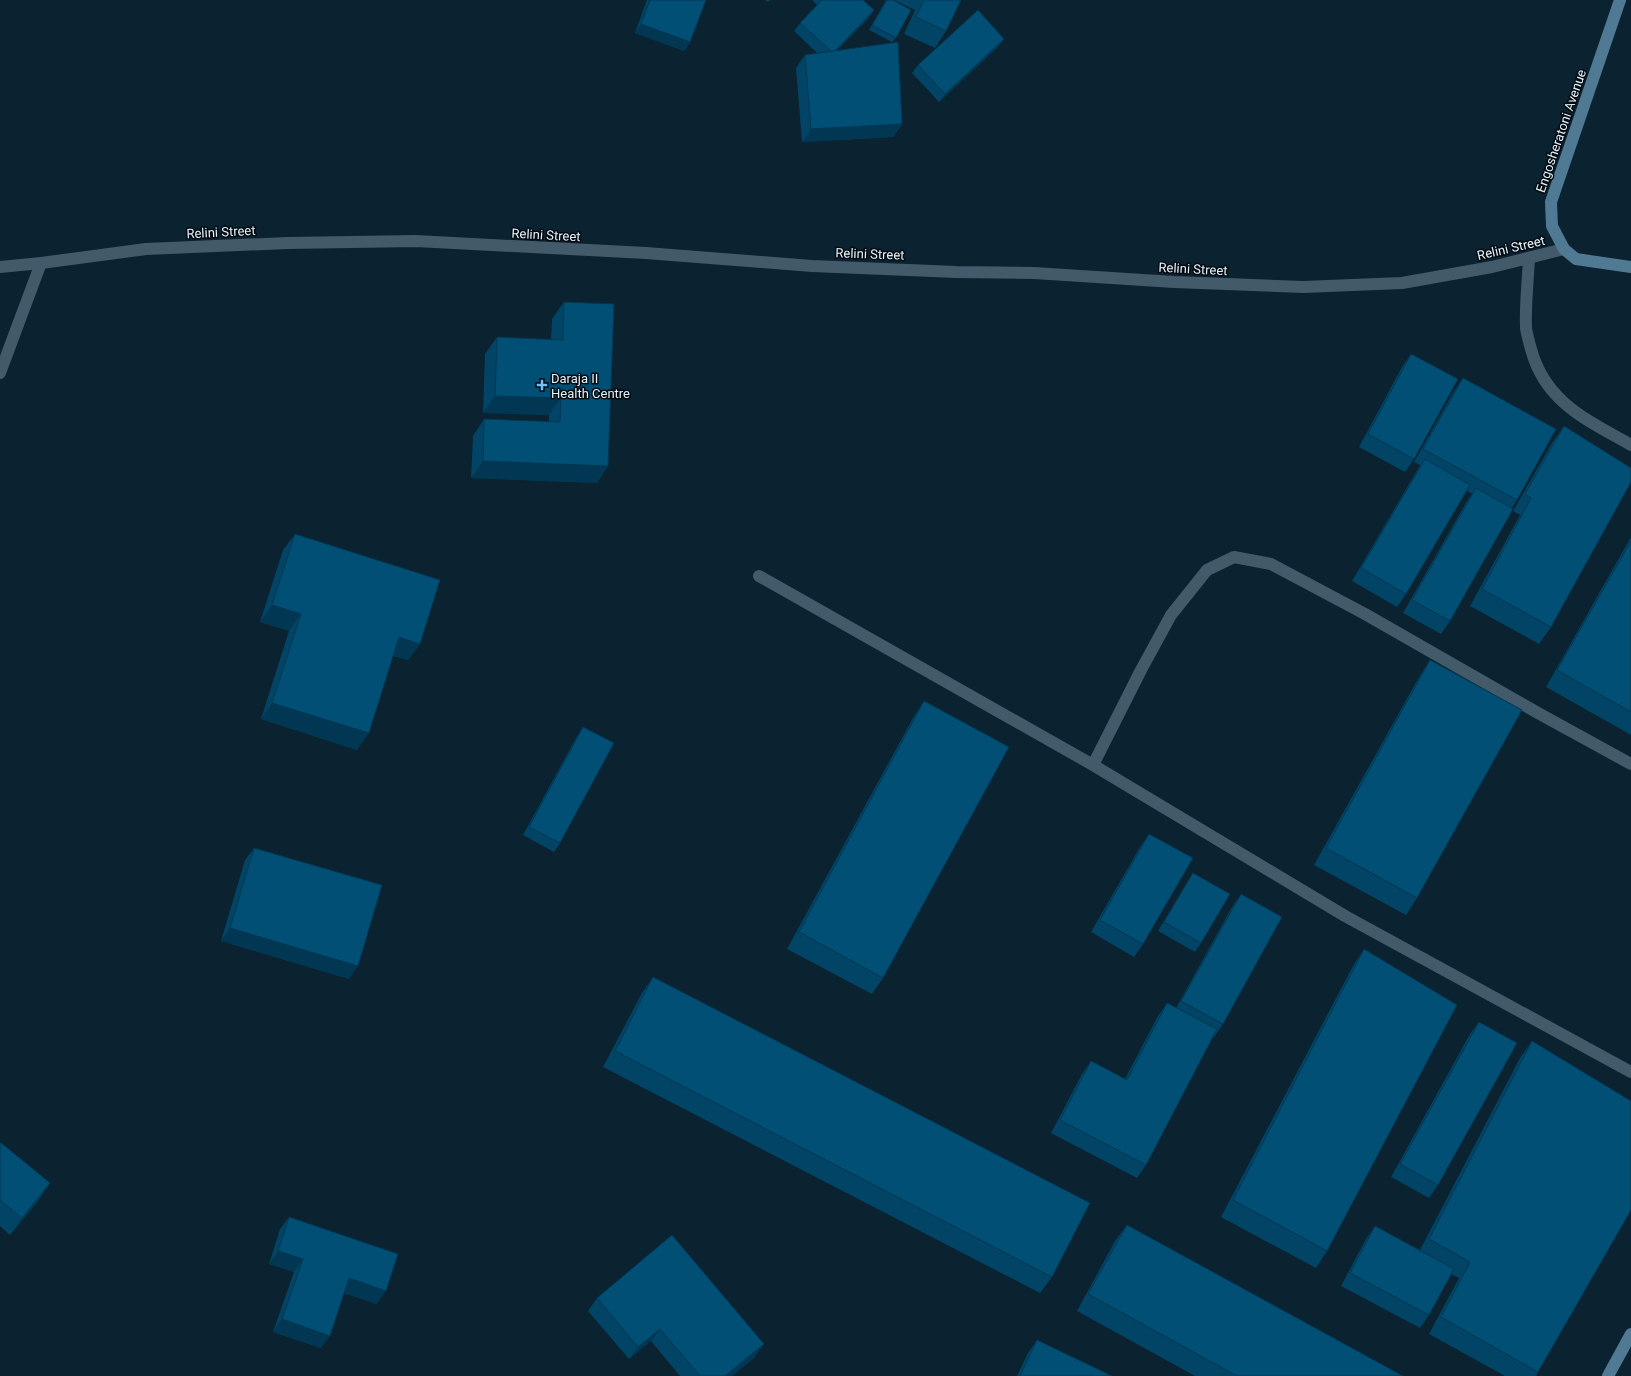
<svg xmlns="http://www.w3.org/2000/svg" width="1631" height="1376" font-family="Roboto,sans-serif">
<rect width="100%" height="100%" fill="#0b2230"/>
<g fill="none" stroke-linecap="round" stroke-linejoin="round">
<g stroke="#435a6a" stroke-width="12">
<path d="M1529,258C1528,281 1525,305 1526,328C1527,335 1529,342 1531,349C1545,402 1587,420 1631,445"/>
<path d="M0,373L41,263"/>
<path d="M759,576L1093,765L1345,916L1631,1072"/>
<path d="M1093,765L1141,670L1171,615L1207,570L1234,557L1271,564L1365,614L1538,713L1631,764"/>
</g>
<path stroke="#435a6a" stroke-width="12" d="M0,267L41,263L146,249L287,243L416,241L646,253L812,266L956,272L1034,273L1174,282L1303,287L1402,283L1492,267L1564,249"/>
<g stroke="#507994" stroke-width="12">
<path d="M1620,0L1551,202L1552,226L1564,249L1576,259L1631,267"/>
<path d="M1608,1376L1631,1334"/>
</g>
</g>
<g fill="#014465">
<path d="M647,0H706L690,42L684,51L635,33Z"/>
<path d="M765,0H770L768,2Z"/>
<path d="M812,0H863L874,10L868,19L837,50L902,124L893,137L802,142L796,68L805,55L817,53L794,31L800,23L817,5Z"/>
<path d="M886,0L896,38L892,42L869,30Z"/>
<path d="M894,0H961L946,31L935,48L904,34L915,10Z"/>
<path d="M1004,39L998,47L939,102L912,73L918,65Z"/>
<path d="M564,302L608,466L597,483L471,478L473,436L484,419L549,422V415L483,413L485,354L497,337L551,340L552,319Z"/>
<path d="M1411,354L1414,459L1405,472L1359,447L1402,367Z"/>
<path d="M1463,378L1517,500L1512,508L1450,621L1441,634L1403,613L1467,501L1472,494L1466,490L1406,594L1397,607L1352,581L1416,472L1420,465L1414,462L1454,391Z"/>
<path d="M1564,426L1551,627L1539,644L1470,606L1520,515L1513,511L1552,443Z"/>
<path d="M295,534L420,644L408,660L393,656L357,750L261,719L289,631L260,622L283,550Z"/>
<path d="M1631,537V735L1546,687Z"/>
<path d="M1430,660L1417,898L1406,915L1314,865L1419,677Z"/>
<path d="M924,701L883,978L872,994L787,949L913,718Z"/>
<path d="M583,727L560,843L554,852L523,835L577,736Z"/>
<path d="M1149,834L1143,944L1134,957L1091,932L1140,847Z"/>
<path d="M254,848L349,979L221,941L245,860Z"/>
<path d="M1193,873L1201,943L1195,952L1158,931L1187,882Z"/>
<path d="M1241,894L1223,1024L1214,1037L1213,1036L1146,1165L1137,1178L1051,1133L1082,1074L1091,1061L1125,1079L1158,1016L1167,1003L1176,1008L1232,907Z"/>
<path d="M1364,949L1327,1251L1316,1268L1221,1217L1353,966Z"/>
<path d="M653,977L1052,1277L1040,1293L603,1067L642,993Z"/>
<path d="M1479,1022L1438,1185L1429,1198L1391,1177L1470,1034Z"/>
<path d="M1532,1041L1538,1372L1536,1376H1505L1429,1334L1459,1278L1451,1274L1429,1315L1420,1328L1341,1286L1366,1239L1375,1226L1420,1250L1520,1058Z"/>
<path d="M0,1142L50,1183L39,1200L10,1235L0,1226Z"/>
<path d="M289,1217L377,1304L344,1293L321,1348L273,1332L294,1272L269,1264L280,1229Z"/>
<path d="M1127,1225L1403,1376H1195L1077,1311L1115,1241Z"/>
<path d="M597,1298L755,1357L732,1376H680L651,1341L629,1359L588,1311Z"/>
<path d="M1037,1340L1112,1376H1017L1028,1353Z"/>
</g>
<g fill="#013752">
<path d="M874,10L868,19L826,62L832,53Z"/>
<path d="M641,24L690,42L684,51L635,33Z"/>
<path d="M1004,39L998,47L939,102L945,94Z"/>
<path d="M902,124L893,137L802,142L811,129Z"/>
<path d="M495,396L561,398L549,415L483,413Z"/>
<path d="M483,461L608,466L597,483L471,478Z"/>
<path d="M272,605L301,614L289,631L260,622Z"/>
<path d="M399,637L420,644L408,660L388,654Z"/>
<path d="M272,703L369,733L357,750L261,719Z"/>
<path d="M230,928L358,966L349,979L221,941Z"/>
<path d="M50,1183L39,1200L10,1235L22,1218Z"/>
<path d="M278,1251L303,1259L294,1272L269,1264Z"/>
<path d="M349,1278L386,1291L377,1304L340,1291Z"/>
<path d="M282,1319L330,1336L321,1348L273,1332Z"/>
<path d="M660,1329L651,1341L629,1359L638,1347Z"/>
<path d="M764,1344L755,1357L732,1376H725Z"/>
</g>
<g fill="#014f75" stroke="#013752">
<path d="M650,0H706L690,42L641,24Z"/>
<path d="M822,0H863L874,10L835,51H831L800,23Z"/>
<path d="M887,0H893L911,10L896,38L872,25Z"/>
<path d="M924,0H961L946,31L916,17Z"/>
<path d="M978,10L1004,39L945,94L918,65Z"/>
<path d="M898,42L902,124L811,129L805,55Z"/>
<path d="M564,302L614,304L608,466L483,461L484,419L560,422L561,398L495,396L497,337L563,340Z"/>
<path d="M1411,354L1458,379L1414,459L1368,434Z"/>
<path d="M1463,378L1556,429L1517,500L1423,449Z"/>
<path d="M1564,426L1631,468V482L1551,627L1482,589L1531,498L1525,494Z"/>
<path d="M1425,459L1470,485L1406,594L1361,568Z"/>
<path d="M1476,488L1513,509L1450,621L1412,600Z"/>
<path d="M295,534L440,580L420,644L399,637L369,733L272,703L301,614L272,605Z"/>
<path d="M1631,541V712L1557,670Z"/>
<path d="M1430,660L1522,710L1417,898L1326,848Z"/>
<path d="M924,701L1009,747L883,978L799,932Z"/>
<path d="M583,727L614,743L560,843L529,827Z"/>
<path d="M1149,834L1193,858L1143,944L1100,920Z"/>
<path d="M254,848L382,885L358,966L230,928Z"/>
<path d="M1193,873L1230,894L1201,943L1164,922Z"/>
<path d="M1241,894L1282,917L1223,1024L1181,1001Z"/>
<path d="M1364,949L1457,1005L1327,1251L1233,1200Z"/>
<path d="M653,977L1090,1203L1052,1277L615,1051Z"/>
<path d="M1167,1003L1217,1029L1146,1165L1060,1120L1091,1061L1127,1080Z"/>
<path d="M1479,1022L1517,1043L1438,1185L1400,1164Z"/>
<path d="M1532,1041L1631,1101V1210L1538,1372L1441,1317L1470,1262L1429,1239Z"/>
<path d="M0,1142L50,1183L22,1218L0,1200Z"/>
<path d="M289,1217L398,1254L386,1291L349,1278L330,1336L282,1319L303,1259L278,1251Z"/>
<path d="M1127,1225L1403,1376H1237L1088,1294Z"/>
<path d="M1375,1226L1454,1269L1429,1315L1350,1273Z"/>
<path d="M672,1235L764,1344L725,1376H700L660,1329L638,1347L597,1298Z"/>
<path d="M1037,1340L1112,1376H1020Z"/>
</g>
<path fill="#71c1f5" stroke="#030a10" stroke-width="1.5" d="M540 379h4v4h4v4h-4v4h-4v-4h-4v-4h4z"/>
<g text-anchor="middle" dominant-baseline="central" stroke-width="3" stroke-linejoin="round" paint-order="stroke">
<g font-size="13" fill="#e3f1fa" stroke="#030a10">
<text transform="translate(1561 131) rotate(-71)">Engosheratoni Avenue</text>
<text transform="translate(221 232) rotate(-3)">Relini Street</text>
<text transform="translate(546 235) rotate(3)">Relini Street</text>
<text transform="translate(1511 248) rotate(-13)">Relini Street</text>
<text transform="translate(870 254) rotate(2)">Relini Street</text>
<text transform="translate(1193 269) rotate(3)">Relini Street</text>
</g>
<g font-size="13" fill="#e3f1fa" stroke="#030a10" text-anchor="start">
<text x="551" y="378">Daraja II<tspan x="551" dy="15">Health Centre</tspan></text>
</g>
</g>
</svg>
